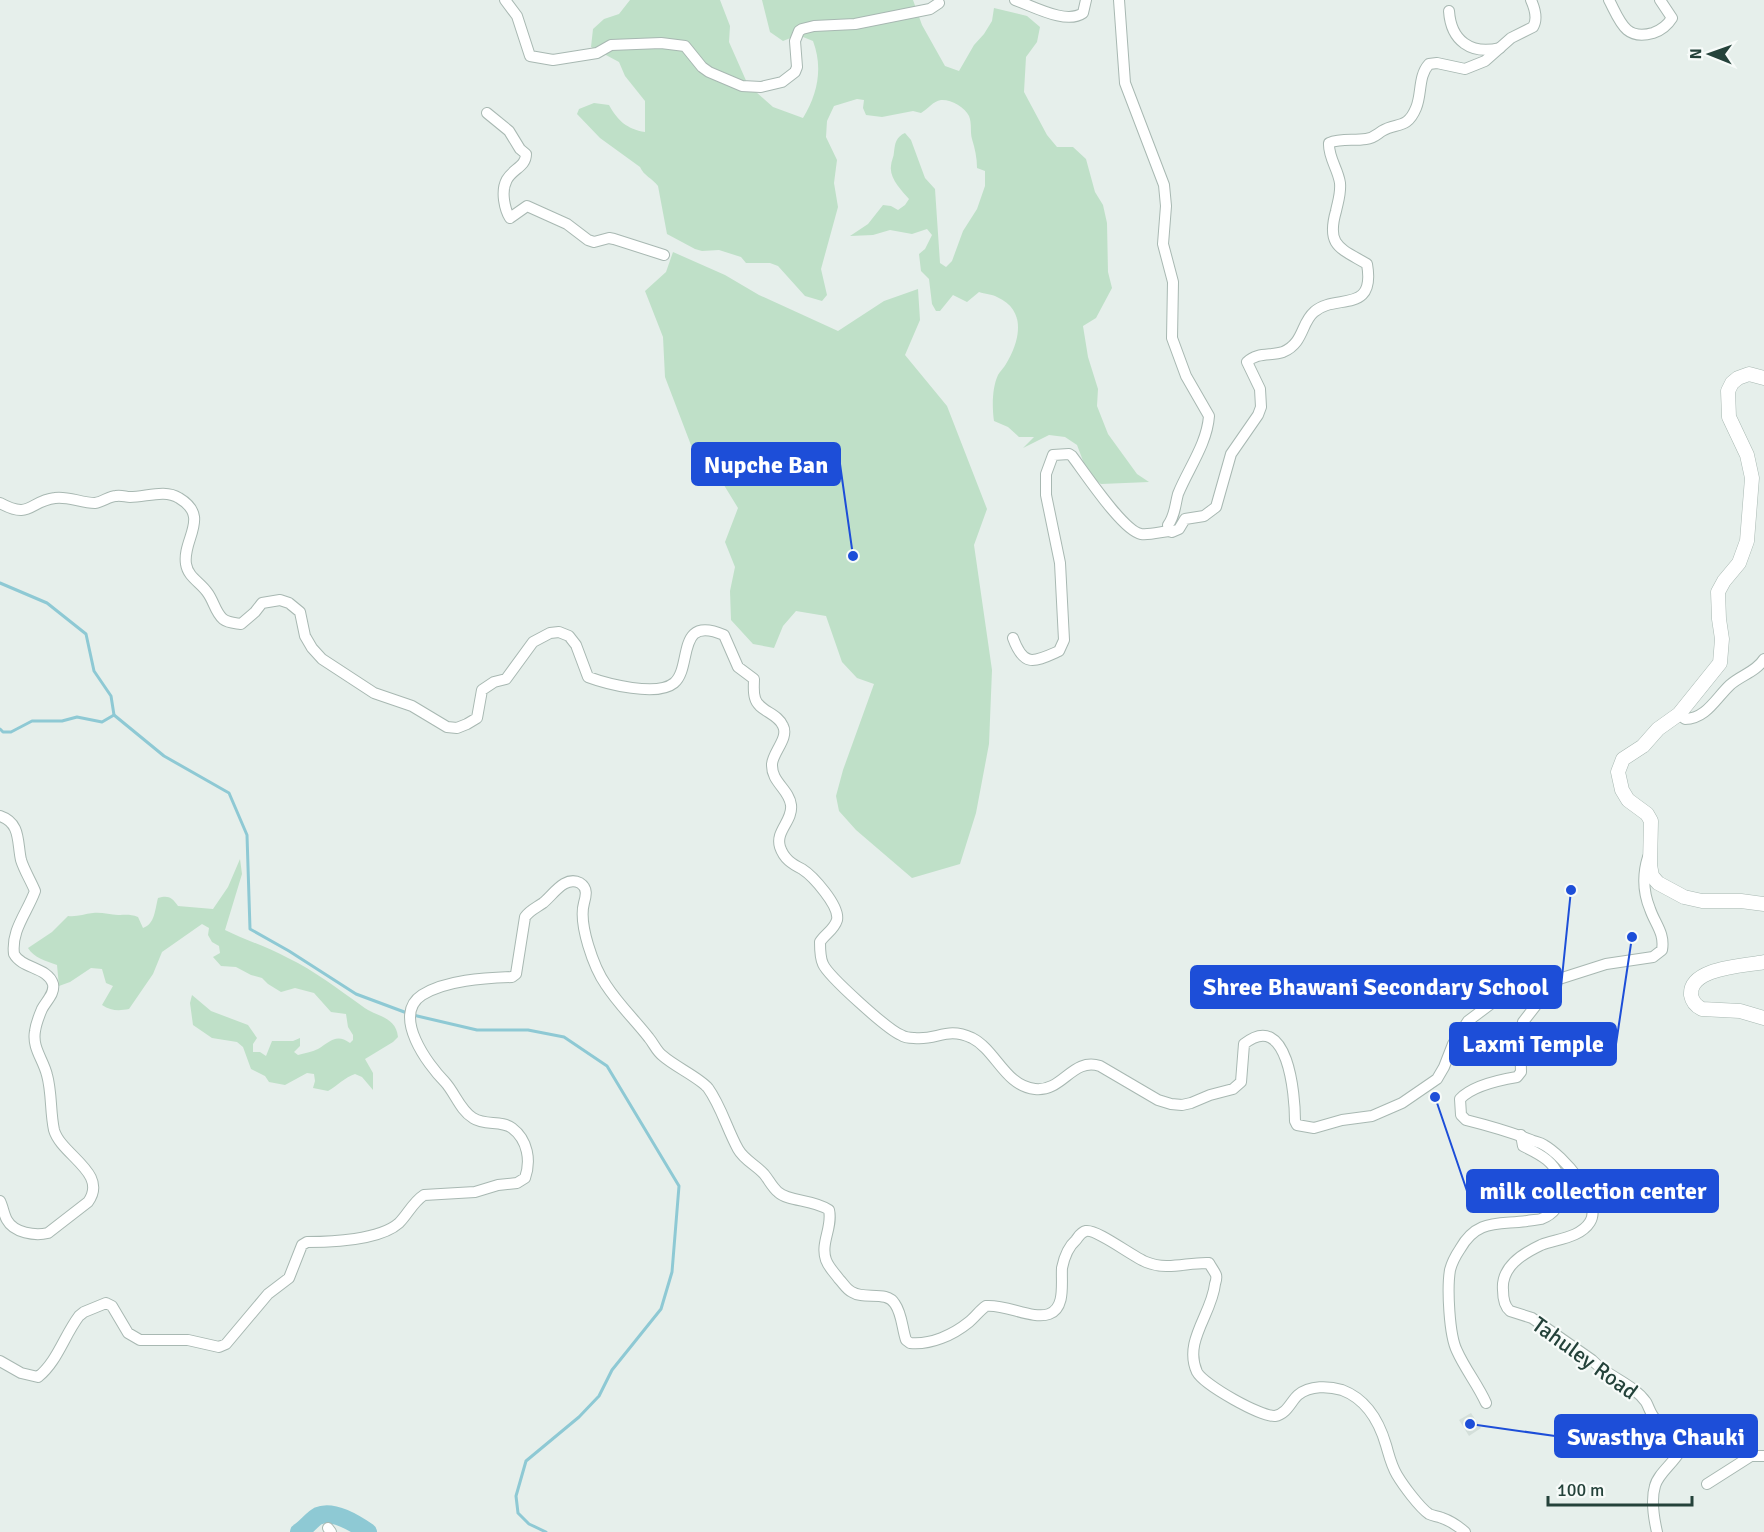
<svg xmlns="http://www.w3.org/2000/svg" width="1764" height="1532" font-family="Signika,sans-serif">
<rect width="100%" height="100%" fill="#e6efeb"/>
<path fill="#d4dfda" d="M1471,1413L1481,1428L1469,1436L1459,1420Z"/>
<g fill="#bfe0c8">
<path d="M630,0H720L730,26L729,42L748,85L773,107L803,118C818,94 823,67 813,41L798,35L783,41L770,32L762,0H913L922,25L945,66L959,71L974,45L984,34L992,21L994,8L1027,16L1040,27L1037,42L1026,57L1024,92L1047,135L1057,147H1073L1086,159L1095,192L1103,205L1107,223L1108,272L1112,288L1096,318L1083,326L1088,357L1098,389L1097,406L1108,434L1137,474L1149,482L1101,484L1088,474L1077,445L1065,437L1049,435L1023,448L1034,437H1019L1008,427L994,421C992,407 992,388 998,375C1000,371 1004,368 1006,364C1020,341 1027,310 997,297C992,294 985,294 979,292L967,302L953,295L940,311H936L932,304L929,279L921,271L919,254L925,249L932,235L927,229L912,234L890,230L873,235L850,236L868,224L883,205L891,206L898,210L905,205L909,199C902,191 889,178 891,166C891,161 894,157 894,152C895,143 896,137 905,133L911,140L925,178L935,189L940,263L946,267L952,261L963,231L977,209L985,186V171L977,168C977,158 975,149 972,139C970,132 972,123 969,116C965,107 950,99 941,100C933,101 928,109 921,113L913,111L882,117L866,115L863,108L864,100L857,99L834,106L827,121L826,137L837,160L834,183L838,207L821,269L827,295L822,301L805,296L778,266L770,263H746L741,257L719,250L702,251L695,249L667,234L658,186C652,178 644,176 640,167L600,138L577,114L579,109L594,103L609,105C618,121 627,129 645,132V101L625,76L619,62L591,47L593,29L604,19L619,14Z"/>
<path d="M673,252L725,275L759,295L838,331L884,301L918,289L920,320L905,355L947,406L987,509L974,545L992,670L989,744L976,813L960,864L912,878L856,830L839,811L836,796L843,770L874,684L857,678L842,662L826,616L796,611L783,626L774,648L753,644L731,620L730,591L735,567L725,542L738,508L719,477L694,453L665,377L663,337L645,291L666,272Z"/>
<path d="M240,859L242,874L225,930C245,940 268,947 288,958C315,971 338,989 362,1006C376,1017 396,1016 398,1037L393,1042L365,1059L373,1073V1090L362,1077L355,1074C345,1077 337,1086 328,1091L313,1088L315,1081L314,1074L307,1073L285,1085L269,1082L265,1076L251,1069L243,1047L237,1042L212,1038L193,1025L190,1003L192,995L211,1011L248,1025L257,1038L253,1044V1052H260L266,1056L272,1041H293L300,1038V1046L294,1052L298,1055C304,1053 312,1052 318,1049C330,1042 336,1033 350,1043L353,1040V1035L348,1027L346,1014L331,1012L314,993L295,988L281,992L268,984L262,978L251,975L236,967L221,966L213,957L220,953L219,946L212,942L208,935L209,928L202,924L162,952L153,974L129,1009C119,1011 111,1011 102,1005L113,986L106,983L102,969L91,968L70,982L59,986L57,965C46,961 34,958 28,948L52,932L68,916C77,917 84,914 93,913C102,912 110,915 118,915C126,915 130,914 138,917L143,928C155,924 155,909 158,898C168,895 172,897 178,906L213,909L228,887Z"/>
</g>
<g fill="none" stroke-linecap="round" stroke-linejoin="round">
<g stroke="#8ec9d4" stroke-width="3">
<path d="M0,583L47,603L86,634L94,671L111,696L114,715L164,756L229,793L247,835L250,929L289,951L356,994L407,1013"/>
<path d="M0,729L3,732H11L32,721H62L77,717L102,722L114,715"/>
<path d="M413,1015L477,1030H528L564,1037L607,1066L679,1186L672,1272L661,1309L612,1370L599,1396L579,1417L526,1461L516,1496L518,1513L529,1524L546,1532"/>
</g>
<path stroke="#8ec9d4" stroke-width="18" d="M299,1532C306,1528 312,1519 318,1516C333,1509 356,1524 368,1532"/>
<g stroke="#a8b8b2" stroke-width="12">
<g id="minor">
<path d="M505,0L517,16L530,56L553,60L597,53L611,45L661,43L685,46L702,67L709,72L742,86L761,87L782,82L795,72L797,67L795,41L799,31L802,29L814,26L855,24L930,9L939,3"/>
<path d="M1015,0C1033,6 1066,25 1083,13L1086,0"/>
<path d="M1119,0L1125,83L1164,185L1166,206L1163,244L1173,282L1172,338L1186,376L1209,416C1207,444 1188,469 1178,494C1175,505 1175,516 1168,525L1169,531L1172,532L1179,529L1185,519L1204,516L1216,507L1231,454L1258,415L1261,407L1260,389L1247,362C1257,352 1271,356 1283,352C1304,343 1301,323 1314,312C1335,293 1376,315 1367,264C1340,248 1326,246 1336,211C1338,201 1341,194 1340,183C1338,169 1328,157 1329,143C1341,138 1353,141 1366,139C1374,138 1376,135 1382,131C1396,122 1407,130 1416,108C1422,94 1418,76 1429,64L1437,63L1465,69L1485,61L1511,38L1533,27C1538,19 1535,9 1531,0"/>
<path d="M1609,0C1620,21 1625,41 1653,33C1662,30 1667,26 1672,18L1660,0"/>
<path d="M1449,11C1451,41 1471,55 1500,48"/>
<path d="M487,113L509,131L520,149L526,154C526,172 500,168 504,200C505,207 506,212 510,218L527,206L567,224L588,240L594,242L609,238L614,239L664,255"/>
<path d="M0,503C31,520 29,501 55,498C68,496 81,503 95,503C103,502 109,496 116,496C121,495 126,497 130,497C146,497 165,489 179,498C211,517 182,539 186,564C188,577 200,582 207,592C214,601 215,612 223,619C228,623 235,623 241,624L255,612L262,603L280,600L289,603L300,612L305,636L312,648L322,659L374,693L412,706L447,727L457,728L467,724L477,718L482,690L494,682L506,679L533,642L550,633L559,632L569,636L576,645L588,677C607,684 657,697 674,683C693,667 675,614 724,635L738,667L754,679C754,685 753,692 755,698C758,711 778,713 783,726C789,738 773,752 772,764C771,782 789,789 791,805C793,821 775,831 780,847C784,859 792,864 802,869C813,876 840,906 837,920C834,930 825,934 820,942C820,949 820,958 823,964C828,976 888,1030 901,1035C904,1037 910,1038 914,1038C937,1041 946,1026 972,1038C996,1050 1005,1086 1035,1089C1063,1092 1072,1057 1100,1066L1158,1100L1171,1104L1182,1105L1191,1103L1210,1095L1233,1089L1241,1082L1244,1044C1288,1009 1295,1095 1295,1121L1297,1125L1314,1128L1342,1120L1372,1116L1402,1103L1437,1079L1444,1067L1453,1044L1468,1021L1496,1000L1541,989L1559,979L1606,964L1653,957L1662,950C1665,933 1655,924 1650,909C1643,892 1643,873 1648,857"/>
<path d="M1013,638C1024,668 1034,662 1059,651L1064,640L1060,563L1046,495V474L1053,455L1069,454L1072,456C1085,473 1123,531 1141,534C1150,535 1160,532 1169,531"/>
<path d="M1679,714L1685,719C1706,719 1716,698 1730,685C1741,675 1756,672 1764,659"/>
<path d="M0,816C21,823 17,842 21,860C24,870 31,881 35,891C27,913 11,930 14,954C22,969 48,967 53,984C55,994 46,1001 42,1009C39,1016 36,1024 35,1031C32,1048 43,1059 47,1075C52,1093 50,1111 54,1130C61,1155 109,1173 88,1202L48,1233C35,1236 14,1233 7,1220C4,1215 3,1207 0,1201"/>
<path d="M1541,989L1537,1004L1523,1022L1520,1033L1521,1072L1517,1077C1499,1080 1472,1086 1460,1099L1461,1115L1466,1120C1490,1126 1508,1131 1531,1140C1535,1142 1540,1142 1544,1145C1562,1155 1603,1200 1590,1222C1580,1238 1556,1239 1541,1245C1522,1254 1501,1267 1503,1290C1503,1298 1504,1306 1510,1311L1532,1318L1592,1360C1608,1377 1632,1383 1646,1402C1650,1409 1651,1417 1658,1421C1665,1427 1677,1426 1681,1436C1689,1454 1659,1469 1655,1486C1651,1499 1654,1519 1657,1532"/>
<path d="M0,1361L21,1373L38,1377C57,1362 64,1336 79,1316L84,1312L106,1303L112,1306L128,1333L140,1340H188L219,1347L226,1344L268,1294L289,1278L302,1245L307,1242C331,1242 380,1240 399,1223C408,1214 413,1202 424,1195L475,1192L498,1185L517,1183L525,1178C531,1161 528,1140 512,1128C501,1120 485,1126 473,1118C460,1110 455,1093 445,1082C428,1065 391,1015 422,995C446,980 484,978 512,977L516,974L525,917C530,910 536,908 543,903C553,895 565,875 580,883C588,888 586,896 584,903C578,924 594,968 606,985C619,1005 635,1020 649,1038C654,1044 657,1052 663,1056C674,1066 700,1078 708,1088C721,1106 727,1129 738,1149C744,1160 756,1165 764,1174C769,1180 772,1187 778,1192C789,1202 813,1199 829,1210C833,1227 820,1243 826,1260C829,1268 834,1272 839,1279C844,1284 846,1289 852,1292C864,1300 887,1290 895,1304C902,1314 902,1328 906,1340L910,1343C931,1345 953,1335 969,1322C975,1317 980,1310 986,1306C1006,1304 1033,1320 1049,1314C1066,1308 1061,1282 1062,1268C1064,1258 1068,1247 1076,1240C1079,1236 1081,1232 1086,1231C1097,1229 1133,1257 1146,1262C1168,1271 1187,1262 1209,1263C1211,1267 1215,1272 1216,1275C1217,1278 1216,1281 1215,1284C1212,1314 1183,1341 1197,1372C1204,1385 1261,1417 1275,1416C1287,1414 1291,1401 1298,1395C1310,1385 1329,1386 1342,1390C1366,1399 1379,1421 1386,1445C1389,1455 1391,1465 1397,1475C1403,1485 1419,1507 1429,1514C1433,1516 1437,1516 1442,1518C1451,1521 1458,1526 1465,1532"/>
<path d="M1486,1403C1478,1385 1465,1369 1457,1351C1449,1335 1447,1288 1450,1270C1452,1262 1456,1255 1460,1249C1477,1219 1497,1225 1527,1221C1531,1220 1537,1220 1541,1219C1568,1209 1567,1177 1547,1160C1540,1154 1531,1150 1523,1146L1521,1135"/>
<path d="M1707,1484L1751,1456H1764"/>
<path d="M328,1528L331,1532"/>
</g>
</g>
<g stroke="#a8b8b2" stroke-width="15">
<g id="tertiary">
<path d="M1764,378L1749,374L1738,378L1732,383L1728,391L1729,417L1747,455L1752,478L1747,541L1739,563L1724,581L1718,592L1719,619L1722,639L1720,663L1679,714L1658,729L1643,746L1623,759L1618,772L1622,790L1628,800L1647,814L1651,821L1650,865L1652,876L1658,883L1684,897L1702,901H1741L1764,904"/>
<path d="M1764,962C1745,966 1689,967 1691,995C1692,1001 1696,1006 1702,1009L1740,1011L1764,1018"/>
</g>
</g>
<use href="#minor" stroke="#fff" stroke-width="10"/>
<use href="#tertiary" stroke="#fff" stroke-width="14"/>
</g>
<g text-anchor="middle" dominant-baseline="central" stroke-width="4.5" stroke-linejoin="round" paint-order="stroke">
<g font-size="22" fill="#24423a" stroke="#f7fbf9">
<text transform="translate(1585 1358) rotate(36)">Tahuley Road</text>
</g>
</g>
<path fill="none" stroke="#1d4ed8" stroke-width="2" d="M853 556L840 464M1571 890L1561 987M1632 937L1616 1044M1435 1097L1467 1191M1470 1424L1555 1436"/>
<g fill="#1d4ed8" stroke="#f7fbf9" stroke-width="2">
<circle cx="853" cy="556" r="6"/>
<circle cx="1571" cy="890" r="6"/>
<circle cx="1632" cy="937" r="6"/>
<circle cx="1435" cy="1097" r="6"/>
<circle cx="1470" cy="1424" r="6"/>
</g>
<g fill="#1d4ed8" stroke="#1d4ed8" stroke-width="2">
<rect x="692" y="443" width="148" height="42" rx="6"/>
<rect x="1191" y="966" width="370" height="42" rx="6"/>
<rect x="1450" y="1023" width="166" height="42" rx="6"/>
<rect x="1467" y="1170" width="251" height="42" rx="6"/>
<rect x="1555" y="1415" width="202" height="42" rx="6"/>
</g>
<g font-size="24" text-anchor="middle" font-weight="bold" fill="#fff">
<text x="766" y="473">Nupche Ban</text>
<text x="1376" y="995">Shree Bhawani Secondary School</text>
<text x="1533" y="1052">Laxmi Temple</text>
<text x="1593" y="1199">milk collection center</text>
<text x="1656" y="1445">Swasthya Chauki</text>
</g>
<g transform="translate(1710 54) rotate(271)" stroke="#f7fbf9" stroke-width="4.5" paint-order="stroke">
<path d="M0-4.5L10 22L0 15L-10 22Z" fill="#24423a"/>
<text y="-9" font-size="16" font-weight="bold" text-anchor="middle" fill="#24423a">N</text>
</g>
<path d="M1548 1496v9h144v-9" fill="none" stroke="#24423a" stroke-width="3"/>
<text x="1557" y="1496" font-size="18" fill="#24423a" stroke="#f7fbf9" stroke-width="4.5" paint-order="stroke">100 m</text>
</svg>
